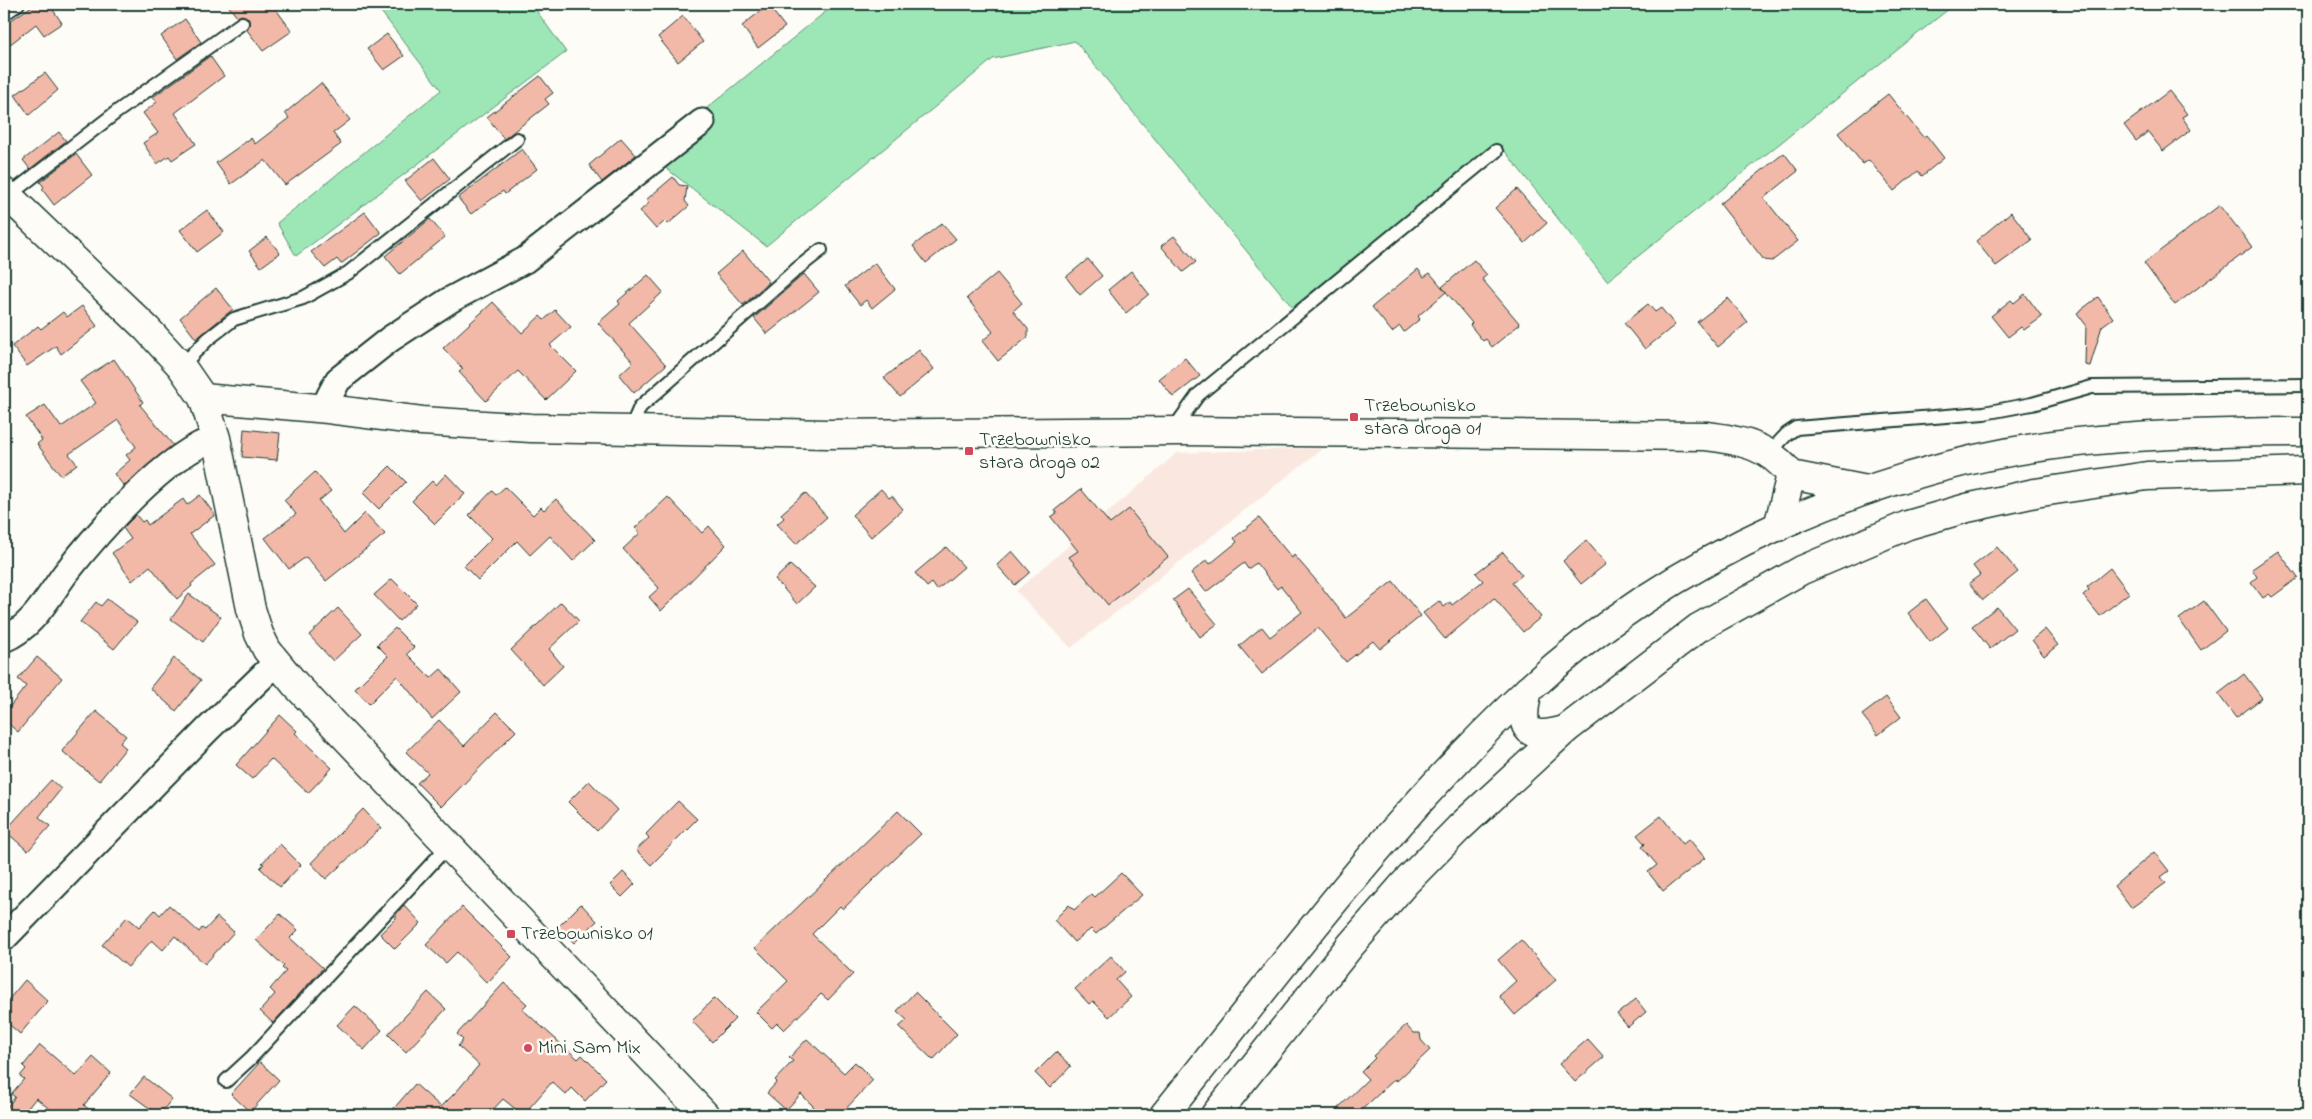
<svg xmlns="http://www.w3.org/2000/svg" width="2312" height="1119" font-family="'Indie Flower',sans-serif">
<rect width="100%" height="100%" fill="#fdfcf7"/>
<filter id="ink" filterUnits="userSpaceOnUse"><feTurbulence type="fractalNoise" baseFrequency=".02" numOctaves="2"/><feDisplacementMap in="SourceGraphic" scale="10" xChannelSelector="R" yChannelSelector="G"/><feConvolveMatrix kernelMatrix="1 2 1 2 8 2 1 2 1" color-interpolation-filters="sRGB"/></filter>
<g filter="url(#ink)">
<path fill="#fae8e0" d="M1323,448L1071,648L1016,591L1177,453Z"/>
<g fill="#9de7b6" stroke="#5e9275">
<path d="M375,4H536L533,6L566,52L296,256L277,223L441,90Z"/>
<path d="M835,4H1955L1607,281L1500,145L1293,308L1075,41L993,59L766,246L649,155Z"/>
</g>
<g fill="#f2b9a9" stroke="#1f3d34">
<path d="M35,4H49L62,23L44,35L36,24L4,49V25Z"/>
<path d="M227,4H272L292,31L263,51L247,30L250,23L248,18L242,15L237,17Z"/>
<path d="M768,5L785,27L758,48L742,26Z"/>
<path d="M683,16L703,42L678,62L658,37Z"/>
<path d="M185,19L201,42L177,59L161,36Z"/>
<path d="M387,34L404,56L384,70L367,49Z"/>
<path d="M210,56L224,76L175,113L196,144L172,160L169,156L157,164L143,143L158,133L143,113L157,102L153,97Z"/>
<path d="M45,73L58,90L29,115L15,95Z"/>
<path d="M540,76L553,93L545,99L549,104L504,139L487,117Z"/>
<path d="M321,83L350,120L333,133L341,144L285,185L265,160L231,184L216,163L251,138L255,144L289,118L285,113Z"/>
<path d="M2169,91L2187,114L2182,117L2191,130L2163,151L2148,132L2136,141L2124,125Z"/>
<path d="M1888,94L1923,137L1926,135L1944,158L1922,176L1918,171L1894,191L1869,160L1863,164L1838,133Z"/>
<path d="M59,132L66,141L30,169L23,160Z"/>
<path d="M621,138L636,155L602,182L589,165Z"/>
<path d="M522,149L537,169L505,194L503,191L471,214L458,198Z"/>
<path d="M1784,153L1798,171L1764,198L1798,241L1772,261L1764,260L1720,204Z"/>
<path d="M76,154L92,175L54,205L42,189L44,187L40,182Z"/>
<path d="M434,158L450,179L422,201L405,181Z"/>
<path d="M673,177L679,185L687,186L685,201L689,206L668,224L665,221L656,229L640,211L649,203L646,200Z"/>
<path d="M1517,189L1547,223L1525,243L1495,208Z"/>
<path d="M2220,205L2252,247L2175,305L2144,263Z"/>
<path d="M207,210L224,232L197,252L180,230Z"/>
<path d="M365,212L381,233L341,264L337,259L325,268L311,252Z"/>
<path d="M2011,212L2032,240L1996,266L1976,241Z"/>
<path d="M430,219L445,237L400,274L385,256Z"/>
<path d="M942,223L956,239L926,263L913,246Z"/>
<path d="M1174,236L1196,262L1183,272L1161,246Z"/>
<path d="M267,237L280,253L261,267L249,251Z"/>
<path d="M743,251L769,282L743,305L716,274Z"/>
<path d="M1088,259L1102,276L1080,295L1066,277Z"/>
<path d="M1474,260L1487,275L1482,279L1520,324L1492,347L1486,339L1483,341L1470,325L1472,323L1442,287Z"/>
<path d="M875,263L895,289L872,308L866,300L860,305L845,286Z"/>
<path d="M1418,269L1424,277L1430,273L1446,292L1418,316L1420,319L1404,332L1400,326L1392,332L1372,307Z"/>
<path d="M1131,271L1149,294L1126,313L1108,290Z"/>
<path d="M997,273L1022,303L1013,311L1028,329V337L998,361L982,341L993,332L967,298Z"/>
<path d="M804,274L819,292L767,334L754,318Z"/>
<path d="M648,275L663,292L629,323L666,365L634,393L619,375L633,362L598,323L620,304L618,301Z"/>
<path d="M216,288L233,309L196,339L180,318Z"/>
<path d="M2025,294L2042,317L2024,330L2021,327L2008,337L1991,316L2011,300L2014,303Z"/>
<path d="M2098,297L2113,318L2102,326L2090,366L2085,365L2086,325L2077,313Z"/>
<path d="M1728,298L1748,322L1718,347L1697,322Z"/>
<path d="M493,302L522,333L540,316L544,320L555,310L571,327L550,345L576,371L546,400L518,371L486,401L459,372L463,369L443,348Z"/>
<path d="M1648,304L1655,312L1661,308L1675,325L1645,349L1624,323Z"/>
<path d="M82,306L97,326L61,354L56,346L27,366L12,346L38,326L41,329L63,312L67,317Z"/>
<path d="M919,350L934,369L900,397L884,378Z"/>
<path d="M1185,358L1200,376L1173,397L1159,379Z"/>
<path d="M114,359L143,402L140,405L173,445L124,486L114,474L130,460L126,455L136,447L118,420L69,454L77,464L61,476L37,444L42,440L26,417L45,405L61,427L96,403L80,381Z"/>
<path d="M244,429L280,433L277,460L242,457Z"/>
<path d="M390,466L406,482L379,509L363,493Z"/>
<path d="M315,472L331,491L319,501L344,534L365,513L385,534L326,581L306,557L289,569L265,538L296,514L284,500Z"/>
<path d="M446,474L465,494L435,524L412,501L432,481L436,485Z"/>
<path d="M505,487L533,515L541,507L544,510L556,499L595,540L573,561L550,536L530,555L517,541L478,580L464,566L492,538L469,515L492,491L496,495Z"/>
<path d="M881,489L889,498L892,496L903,509L871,537L852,515Z"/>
<path d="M1081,489L1110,524L1129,509L1168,557L1108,605L1069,557L1078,551L1051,517L1057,513L1055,510Z"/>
<path d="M805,493L827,517L796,544L777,524L784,518L781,514Z"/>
<path d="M200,495L215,515L190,534L215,565L191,584L192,586L177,599L150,566L132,581L112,553L131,539L123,528L136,515L142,522L145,520L148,525L183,499L187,505Z"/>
<path d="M668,497L702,533L709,526L726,545L661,611L649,597L659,588L623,549L640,533L635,528Z"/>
<path d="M1259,518L1292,558L1294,555L1320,585L1346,618L1393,581L1421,616L1380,649L1373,641L1346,662L1318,628L1262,674L1239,646L1262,627L1270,637L1302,612L1281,586L1277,589L1256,563L1248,569L1244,563L1206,592L1191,573L1207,560L1210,564L1237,542L1234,538Z"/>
<path d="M1586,540L1606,564L1581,584L1563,561Z"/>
<path d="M946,547L964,567L937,590L932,583L927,587L915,573Z"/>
<path d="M1997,547L2018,572L1983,600L1969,583L1980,575L1973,566Z"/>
<path d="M1012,551L1030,572L1015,585L997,565Z"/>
<path d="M2278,551L2298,578L2272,597L2269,594L2263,598L2251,582L2257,577L2252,569Z"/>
<path d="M1503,552L1522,575L1512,583L1541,617L1523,632L1494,598L1445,639L1423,613L1439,601L1444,607L1450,602L1452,605L1483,581L1476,573Z"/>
<path d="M790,565L815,587L797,604L775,579Z"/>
<path d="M2110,568L2129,593L2100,616L2083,595L2089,590L2087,587Z"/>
<path d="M392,579L417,604L399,621L374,595Z"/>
<path d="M1188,589L1217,624L1200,637L1173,600Z"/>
<path d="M189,594L221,617L203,642L171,619Z"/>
<path d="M107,599L137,622L114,649L80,622L96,602L101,606Z"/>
<path d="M1926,599L1948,628L1930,642L1908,613Z"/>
<path d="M2204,601L2226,631L2201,650L2179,619Z"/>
<path d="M561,602L579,621L549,649L563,666L543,685L511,650Z"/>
<path d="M1997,607L2015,629L1990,649L1972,626Z"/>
<path d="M338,608L362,634L333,661L309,635Z"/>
<path d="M395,628L414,647L407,654L431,678L441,669L461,692L432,719L397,676L369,704L355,689L388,656L377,645Z"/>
<path d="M2045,629L2058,645L2044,656L2032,640Z"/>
<path d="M37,657L62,678L18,732L4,720V714L26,686L18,679Z"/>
<path d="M174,658L201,680L176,711L150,688Z"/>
<path d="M2244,674L2262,698L2236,718L2218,694Z"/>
<path d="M1886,697L1901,717L1878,735L1862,715Z"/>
<path d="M96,711L126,736L120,743L126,748L99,781L62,751Z"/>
<path d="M497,712L516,731L441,807L417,783L428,773L406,752L439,720L464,746Z"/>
<path d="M280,715L297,731L295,733L332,768L308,793L271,759L252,779L236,765Z"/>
<path d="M51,780L61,789L39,817L50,826L28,851L5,831Z"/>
<path d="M589,781L617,810L597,831L568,802Z"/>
<path d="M678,801L697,819L651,865L636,850L649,838L646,834Z"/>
<path d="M363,809L381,828L326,879L311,863Z"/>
<path d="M898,811L921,834L843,909L840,906L812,934L853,974L828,1000L821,994L784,1030L777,1023L772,1028L756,1012L788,981L755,948Z"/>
<path d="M1661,816L1683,844L1689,839L1705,858L1663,891L1648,872L1657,865L1642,847L1645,844L1637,835Z"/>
<path d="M280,844L301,865L280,887L260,868L264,864L262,863Z"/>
<path d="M2154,852L2169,871L2161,877L2166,883L2131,908L2114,886Z"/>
<path d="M623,872L635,884L622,897L610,885Z"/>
<path d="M1121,873L1142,895L1096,934L1091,929L1074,942L1054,920L1069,905L1074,910L1092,894L1095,897Z"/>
<path d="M581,904L597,921L574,943L558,927Z"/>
<path d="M169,905L199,932L202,928L205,930L217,917L234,932L205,964L175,936L163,950L152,940L128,967L102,945L127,917L139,927L155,910L160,915Z"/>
<path d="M404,905L421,923L395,949L380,934L396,918V914Z"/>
<path d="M462,907L512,957L487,983L457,952L446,963L426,945Z"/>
<path d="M280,914L298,930L290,938L323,968L273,1023L260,1011L275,994L270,989L286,971L282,968L284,966L256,940Z"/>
<path d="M1521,940L1556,980L1515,1015L1499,996L1516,981L1498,960Z"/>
<path d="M1111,956L1125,972L1116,980L1131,997L1109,1017L1093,1001L1089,1004L1075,989Z"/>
<path d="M25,980L48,1001L20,1034L4,1020V1005Z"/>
<path d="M504,983L527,1004L522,1009L578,1059L582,1055L606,1079L585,1101L572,1088L566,1095L552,1082L523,1115L503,1099L488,1115H388L415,1084L441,1107L457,1091L479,1065L458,1046L463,1040L457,1034Z"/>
<path d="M428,992L446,1009L406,1052L388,1034Z"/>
<path d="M915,992L957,1034L933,1060L899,1027L907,1020L897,1011Z"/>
<path d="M714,998L735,1019L712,1042L692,1021Z"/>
<path d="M1636,999L1646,1012L1628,1027L1617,1014Z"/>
<path d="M355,1006L382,1030L364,1050L337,1025Z"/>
<path d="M1406,1025L1413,1033H1420L1421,1040L1430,1050L1397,1081L1395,1079L1356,1115H1331L1368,1079L1361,1072L1375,1058L1373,1056Z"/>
<path d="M807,1039L844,1073L855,1062L873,1080L840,1115H822L801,1094L786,1110L767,1093L777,1082L775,1080L793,1061L789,1058Z"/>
<path d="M1588,1039L1604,1057L1575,1082L1559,1064Z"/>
<path d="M40,1045L76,1076L93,1057L111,1073L84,1105L95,1115H57L36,1098L22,1115H4V1111L15,1097L11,1094L24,1079L20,1076L26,1069L23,1066Z"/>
<path d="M1056,1052L1071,1066L1050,1088L1035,1073Z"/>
<path d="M260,1062L279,1080L250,1112L231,1094Z"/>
<path d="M144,1077L172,1099L159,1115L130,1094Z"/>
</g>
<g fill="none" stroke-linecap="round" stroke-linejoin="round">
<g stroke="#1f3d34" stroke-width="16">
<g id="service">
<path d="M4,14L18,4"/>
<path d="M8,196L118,111L242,23"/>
<path d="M181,366L208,339L234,319L303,298L348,273L517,139"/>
<path d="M634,430V421L640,407L798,268L821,250"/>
<path d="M1181,431L1180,420L1198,395L1496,151"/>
<path d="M1769,453L1787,434L1796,428L1984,413L2032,404L2092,387L2308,385"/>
<path d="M226,1081L251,1058L448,846"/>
</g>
</g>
<g stroke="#1f3d34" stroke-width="29">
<g id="minor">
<path d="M328,409L329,397L338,380L390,339L450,300L525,260L702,122"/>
<path d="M4,639C32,628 48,597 65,574C98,532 166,454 216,438"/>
<path d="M4,938L207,730L277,662"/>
</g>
</g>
<g stroke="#1f3d34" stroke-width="31">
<g id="tertiary">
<path d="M4,192L147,329L181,366L203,398L216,438L251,609L259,634L267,650L294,683L705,1115"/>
<path d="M203,398L328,409L422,421L531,428L828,434L1181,431L1706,436C1740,440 1770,446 1791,475L1867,490"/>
<path d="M1778,527L1791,475"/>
</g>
</g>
<g stroke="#1f3d34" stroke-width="31">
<g id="secondary">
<path d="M1528,690C1519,727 1524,742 1565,730"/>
<path d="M1164,1115C1280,971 1390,819 1526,692C1670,558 1874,466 2069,443C2148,434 2228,432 2308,432"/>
<path d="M1215,1115L1350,946L1405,883L1459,828L1565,730L1698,628L1802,570L1908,525L1967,508L2035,493L2147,476L2308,471"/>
</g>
</g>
<use href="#service" stroke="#fdfcf7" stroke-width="12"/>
<use href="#minor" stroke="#fdfcf7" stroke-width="25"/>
<use href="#tertiary" stroke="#fdfcf7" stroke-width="28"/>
<use href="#secondary" stroke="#fdfcf7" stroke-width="28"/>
</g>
</g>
<g fill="#d1495b" stroke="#fdfcf7" stroke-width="2">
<rect x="1349" y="412" width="10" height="10" rx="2.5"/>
<rect x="964" y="446" width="10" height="10" rx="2.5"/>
<rect x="506" y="929" width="10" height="10" rx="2.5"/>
<circle cx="528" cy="1048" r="5"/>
</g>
<g text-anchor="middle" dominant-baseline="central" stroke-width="5" stroke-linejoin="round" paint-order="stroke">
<g font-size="20" fill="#1f3d34" stroke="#fdfcf7" text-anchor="start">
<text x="1364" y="406">Trzebownisko<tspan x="1364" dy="23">stara droga 01</tspan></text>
<text x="979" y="440">Trzebownisko<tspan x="979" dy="23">stara droga 02</tspan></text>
<text x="521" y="934">Trzebownisko 01</text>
<text x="538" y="1048">Mini Sam Mix</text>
</g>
</g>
<rect width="2312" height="1119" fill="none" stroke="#fdfcf7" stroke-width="20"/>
<rect x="10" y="10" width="2292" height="1099" fill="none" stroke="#1f3d34" stroke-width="2" filter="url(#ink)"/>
</svg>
